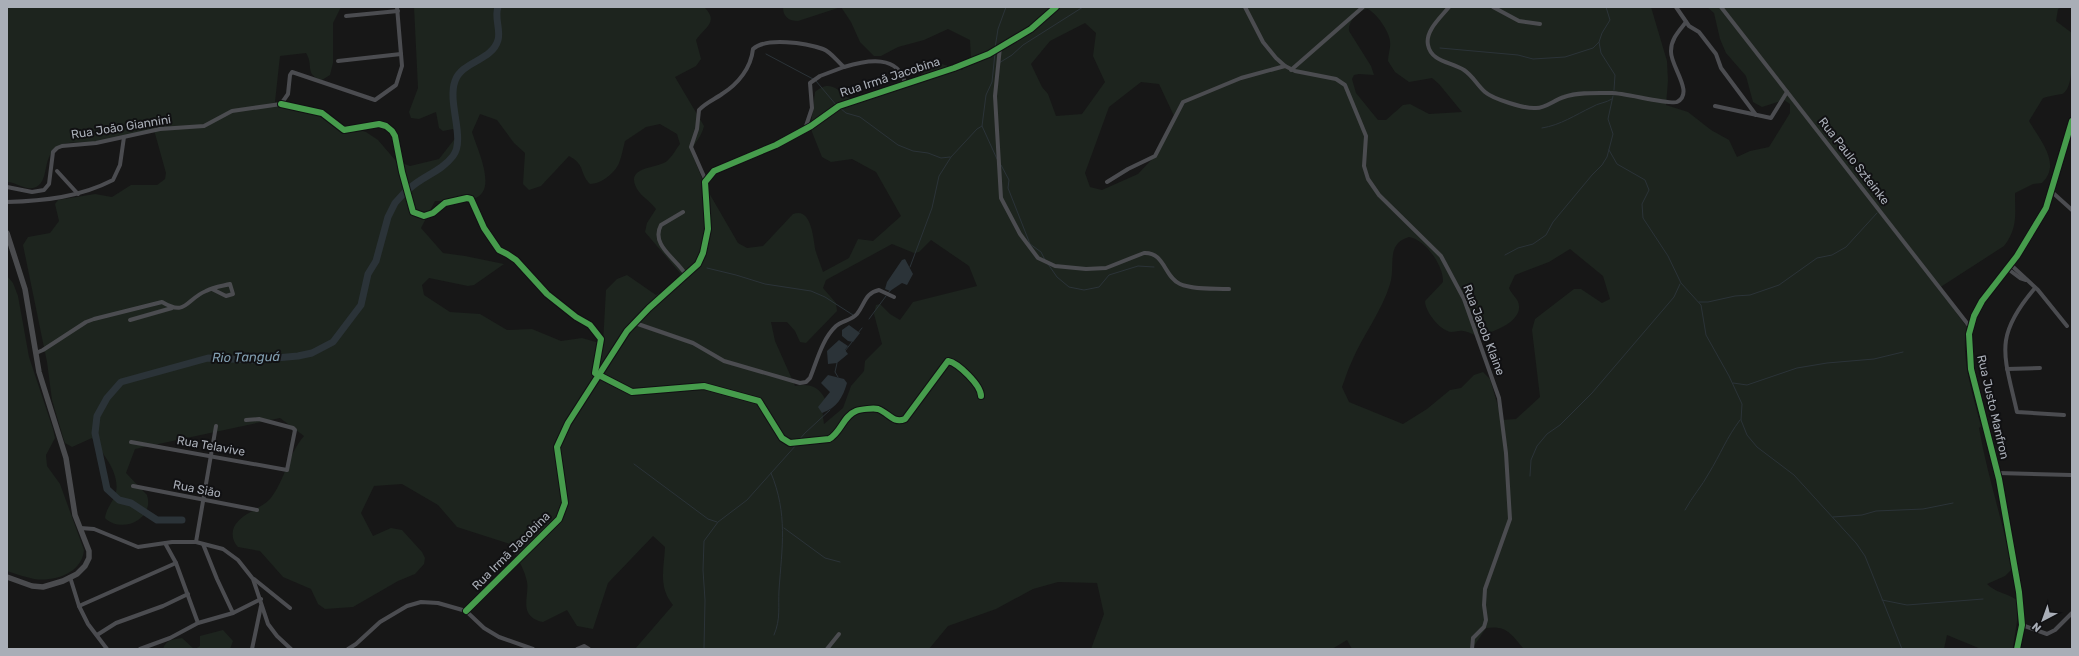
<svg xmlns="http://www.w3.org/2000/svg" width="2079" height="656" font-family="Rubik,sans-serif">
<rect width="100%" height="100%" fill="#171717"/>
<g fill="#1d241e" fill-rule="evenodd">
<path d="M7,7H341L333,23V63L330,75L322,80C304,75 314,65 306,53L280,56L275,102L298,109L319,112L337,123L366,132L378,140L396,161L410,166L439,159L457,136L453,129L443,131L439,128L436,112L419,119L411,118L409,112L418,88L414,7H704C720,22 704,28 696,40L701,59L696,66L675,77L704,126C702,136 695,142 691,151L705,186L738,243L747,248L763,246L793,214C813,207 813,242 816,252C818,258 821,266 823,272L849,258L858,239L873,241L901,216L876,172L852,159L831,162L822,157L812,132L811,124L815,92C829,80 836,88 848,98H874L893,90L912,86L927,68L935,62L962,70L971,58L970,40L948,29L924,40L898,47L881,56H874L860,42L851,22L841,7L798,21C789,21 783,17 783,7H1651L1667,61L1668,81L1666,105L1688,112L1711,130L1729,140L1737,157L1750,151L1769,147L1790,113V104L1784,100L1762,107L1753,102L1746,76L1726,53L1720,39L1714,13L1707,7H2062L2058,9L2056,21L2072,33C2072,45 2075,89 2062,94C2056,95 2049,96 2043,98L2029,121C2040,140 2062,164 2042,183L2033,184L2015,193C2015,215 2018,228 2004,246L1939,288L1965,325L1969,321C1957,348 1974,398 1981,426L1979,428C1987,475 2003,521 2012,569L2005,576L1987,584C1996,593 2007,593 2017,600V621L2013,647V649H1981L1947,635L1944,649H1524C1511,634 1507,625 1486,628L1472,649H1352L1347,640L1332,649H1091L1104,614L1097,583L1058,582L1033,589L996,609L948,626L929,649H635L673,605C658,587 664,569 665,547L653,536L608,583L593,629L577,626L567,610L543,622C515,615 532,594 526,578C523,566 515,555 510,544L457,527L438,505L402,484L374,486L361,513L373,536L391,528L402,530L422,552L425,558L424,564L415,574L398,581L353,607L325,609L318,604L311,589L283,577L260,551L238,547C233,542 231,534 234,527C242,512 260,510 270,499C285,481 288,454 304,436L280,418L135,449L126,473L147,495C155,520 121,534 105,518C106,508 114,501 116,492C120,472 102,453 92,438L72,447L65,443L63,437L52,400L47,362L23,245L28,237L50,233L59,221L55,204L58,200L95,194L112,197L131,185H157L165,179L166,173L154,130C135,134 116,142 97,143C85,144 73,140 61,145C39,154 52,184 33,188C24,190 16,182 7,182ZM1368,9C1377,14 1389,31 1390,41C1391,48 1388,54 1388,61L1395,72L1409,82L1432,78L1439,84L1462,112L1429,114L1410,104L1403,105L1386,120H1378L1356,93L1352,79L1354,75L1359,74L1374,75L1371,66L1349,31C1348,22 1358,10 1368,9ZM1085,23L1096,33L1093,56L1105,82L1082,114L1056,116L1048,94L1042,87L1031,64L1050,41ZM1141,82L1159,84L1175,118L1155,156L1138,174L1102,190L1090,187L1085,173L1109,107ZM480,114L497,120L514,143L525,153L523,184L529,190L541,186L569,156C586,165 579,173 590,184C601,184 615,173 619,163C622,156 623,148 625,141L646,127L660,124L677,134L680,144C676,149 672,157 667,161C657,169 624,166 637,189C642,197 650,201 656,209L647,223L645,232L680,273L678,283L656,295L627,275L617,279L606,290L603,344L582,338L561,341L532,329L507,330L480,314L450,312L424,295L422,285L429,278L468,286L474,285L504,264L465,256L443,253L421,228L435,201C447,201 462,203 473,199C499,192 477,149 472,132ZM1409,237C1425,239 1444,266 1443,282L1425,301C1425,311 1439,330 1451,332C1455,332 1459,330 1463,331C1468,331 1472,335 1478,335C1491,334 1521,322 1519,306C1519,299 1511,294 1509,288L1515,275L1549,262L1570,249L1603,276L1610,299L1602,303L1581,289H1574L1535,319L1532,330L1540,397L1516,419L1502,420L1490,379L1483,372L1474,375L1461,388L1450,390L1427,409L1403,424L1349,402L1342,387C1345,379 1348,369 1352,361C1363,335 1382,311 1390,284C1396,265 1385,244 1409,237ZM931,240L969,266L977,286L913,302L900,320L890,314L880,304L876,305L874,314L882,344L865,361L864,371L851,386L843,408L824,424L822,409L825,399C819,386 808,383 795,386L775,341L771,322H787L795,331L800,342L806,343L837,311L836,303L823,288L826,280L892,244L914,253L919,252Z"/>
<path d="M7,276L13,283L18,296L29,357L53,429L55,438L46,455L47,466L60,484L84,550C82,573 55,582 34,579C25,577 16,574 7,571Z"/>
<path d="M223,630L233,641L230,649H195L200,646V636Z"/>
<path d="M182,638L194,649H163C165,640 174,639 182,638Z"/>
</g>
<g fill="#2b3338">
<path d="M905,259L913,274L907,285L902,283L890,291L885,289L887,282L902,260Z"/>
<path d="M849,325L860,333L853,342L848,341L842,336V330Z"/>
<path d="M839,340L848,346L845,350L848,354L837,363L828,364L827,351Z"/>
<path d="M828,375L844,379L847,383C843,397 837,408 822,413L818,407L830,392L821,383Z"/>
</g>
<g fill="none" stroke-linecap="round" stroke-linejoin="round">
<g stroke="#2b3338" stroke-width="1">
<path d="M1606,7L1610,20L1602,33L1599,42L1601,53L1615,75L1614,90"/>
<path d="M995,48L998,29L1006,7"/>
<path d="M1440,48L1518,55L1533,59L1565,57L1593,48L1599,42"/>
<path d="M995,53L992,82L986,95L982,126L997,159"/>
<path d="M766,54L813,79"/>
<path d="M999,63L1012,55L1023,45L1083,7"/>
<path d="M816,81L837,106"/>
<path d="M840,108L846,113L860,117L898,145L913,151L928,153L941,158L950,157"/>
<path d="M1542,128C1561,125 1575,115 1592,107C1598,103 1606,103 1612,99"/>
<path d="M1609,150L1617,164L1645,180L1649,190L1642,204L1643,218L1668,256L1681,283L1701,305L1706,335L1729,376L1742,404L1741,420L1747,435L1757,447L1794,475L1856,543L1865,556L1871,571L1902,649"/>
<path d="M1001,165L1009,180L1008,188L1030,244L1041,252L1045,260"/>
<path d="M1505,255L1518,248L1533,244L1546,235L1553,222L1592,175L1602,165L1607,157L1613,134L1608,119L1613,96"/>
<path d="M1048,264L1057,277L1069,287L1084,290L1099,287L1109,275L1138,266L1154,267"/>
<path d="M910,267L932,208L939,176L951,157L977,129L982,126"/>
<path d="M707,268L736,275L765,284L811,291L825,297L853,315"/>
<path d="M888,293L894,286"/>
<path d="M1699,302H1708L1735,296L1750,295L1779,285L1817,258L1832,255L1846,247L1877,213"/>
<path d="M869,319L886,296"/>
<path d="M858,333L862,328"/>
<path d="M845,351L852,342"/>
<path d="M837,363L835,372L838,377"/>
<path d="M1733,383L1747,385L1797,368L1827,363L1874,359L1903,352"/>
<path d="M798,441L805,433L830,410"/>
<path d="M634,464L708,519L717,522"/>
<path d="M771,473C788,514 782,547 779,590C778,608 781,618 774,635"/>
<path d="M1530,476L1531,460L1537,446L1547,434L1560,425L1592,393L1674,297L1680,284"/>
<path d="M1685,510C1692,497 1702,486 1709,473C1720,455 1727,437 1740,420"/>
<path d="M1833,517L1862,515L1876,511L1923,509L1953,503"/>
<path d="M784,528L825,558L840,562"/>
<path d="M1882,600L1907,605L1983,599"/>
<path d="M704,649L705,600L703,570L704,541L718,522L747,500L797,444"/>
</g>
<g stroke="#2b3338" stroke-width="7">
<path d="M409,189C422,176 441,172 453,156C466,139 447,103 455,81C462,61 492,61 498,40C501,30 494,17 498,7"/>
<path d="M182,520H157L131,503L119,500L107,489L95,433L97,416L107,398L121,382L208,358L253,360L298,356L312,353L333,342L361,305L368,274L376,261L388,217L395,203L405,192"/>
</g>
<g stroke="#4b4c50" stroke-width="4">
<path d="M1245,7L1263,42L1276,58L1285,66L1295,71L1336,79L1345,85L1366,136L1364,166L1368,179L1379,195L1441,256L1464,299L1499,398L1506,453L1510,519L1485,589L1484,605L1486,620L1484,627L1473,638L1472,649"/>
<path d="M1449,7C1440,18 1425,31 1428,45C1431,62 1452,62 1464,70C1473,76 1477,85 1485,92C1493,99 1525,109 1536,108C1546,108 1554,100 1564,97C1578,92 1597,93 1612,93C1624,93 1671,105 1677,102C1695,93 1670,66 1671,51C1671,39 1679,31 1686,22"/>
<path d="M1493,7L1519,21L1540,24"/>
<path d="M1676,7L1689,26L1699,32L1716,54L1721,68L1756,115"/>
<path d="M1721,7L1970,327"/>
<path d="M346,16L398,11"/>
<path d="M1000,47L995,96L1001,198L1020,234L1038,258L1055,266L1086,269L1106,268L1144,253C1165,252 1164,277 1180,284C1194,290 1214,288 1229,289"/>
<path d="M338,61L401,54"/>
<path d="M844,67C867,60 899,54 905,84"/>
<path d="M1291,70L1363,7"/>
<path d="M281,104L322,113L344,130L379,124L386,126L392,131L395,136L402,172L413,212L424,216L433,213L445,203L467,198L471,199L484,228L499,250L507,254L516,260L547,294L576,317L590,325L601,339L595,373L632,392L704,386L759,401L782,438L790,443L829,439C841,433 843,416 856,411C861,409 874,408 878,409C889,413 893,424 905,419L948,361C958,363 981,385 981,396"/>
<path d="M1715,106L1771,118L1787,92"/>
<path d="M57,171L78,194"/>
<path d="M706,181L691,147L697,129L699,110C705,103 715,99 722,94C738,84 751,68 753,49C766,37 806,43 823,49C831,52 837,61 844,67L820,76L810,83L812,108L805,129"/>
<path d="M1107,182L1128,169L1155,156L1183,102L1241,78L1285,66"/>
<path d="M7,187L32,192L44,190L49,184L53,152L57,148L62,146L96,143L160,129L204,126L232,111L281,104L288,94L290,75L292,72L375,100L396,85L402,66L397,7"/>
<path d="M2052,192L2072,210"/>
<path d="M7,202C44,201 80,197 113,180L120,165L124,137"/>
<path d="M683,212L661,225C650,245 677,259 686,275"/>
<path d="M2011,265L2038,290L2067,326"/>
<path d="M2008,269L2020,278L2026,280"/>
<path d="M2035,288C1993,337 2004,354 2017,412L2064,415"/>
<path d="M130,320L172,308"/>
<path d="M635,323L693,343L724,361L800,383L806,382L810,378C817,361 822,339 836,326C842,321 852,320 857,314C865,304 865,293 879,290L894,297"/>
<path d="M36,353L43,350L86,322L94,319L162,302C187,317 186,299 206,291C213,287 222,286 230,284L233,294L226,296L212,289"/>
<path d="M2007,369L2040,368"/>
<path d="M131,442L287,470L295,430L293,428L259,419L246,420"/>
<path d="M1998,473L2071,475"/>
<path d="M133,486L257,510"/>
<path d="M80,528L94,529L138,547L172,542H196L223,549L238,560L253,579L268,624L277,636L291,649"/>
<path d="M196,542L216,426"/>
<path d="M165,543L176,563L198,623"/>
<path d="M203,544L217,579L233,613"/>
<path d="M70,577L79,606L88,624L107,649"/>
<path d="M254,579L290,608"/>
<path d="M79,606L176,563"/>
<path d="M466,611L559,519L565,503L557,447L568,423L627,331L649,308L698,264L703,253L708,229L705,182L714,171L776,145L811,126L839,106L954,68L989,54L1031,29L1056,7"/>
<path d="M2022,625L2047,634L2055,630L2072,613"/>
<path d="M97,635L116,623L163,606L188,594"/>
<path d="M140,649L170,638L198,623L233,613L261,599"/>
<path d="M252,649L261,606"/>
<path d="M348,649L356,644L380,622L407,606L421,602L438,603L466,611L484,628L499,637L533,649"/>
<path d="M577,649L584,646L589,649"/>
<path d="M827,649L839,634"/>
</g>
<g stroke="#4a4b4e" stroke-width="5.5">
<path d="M7,233L25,289L39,372L66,458L75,515L89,551V558L85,566L77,574L63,581L43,587L32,586L7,577"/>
<path d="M2017,649L2022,625L2019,592L1999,479L1971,369L1969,334L1974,316L1982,301L2017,256L2046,208L2072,121"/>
</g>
<g stroke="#111113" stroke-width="8">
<g id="cycleway">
<path d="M281,104L322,113L344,130L379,124L386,126L392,131L395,136L402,172L413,212L424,216L433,213L445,203L467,198L471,199L484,228L499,250L507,254L516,260L547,294L576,317L590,325L601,339L595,373L632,392L704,386L759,401L782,438L790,443L829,439C841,433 843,416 856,411C861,409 874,408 878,409C889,413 893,424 905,419L948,361C958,363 981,385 981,396"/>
<path d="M466,611L559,519L565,503L557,447L568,423L627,331L649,308L698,264L703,253L708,229L705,182L714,171L776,145L811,126L839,106L954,68L989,54L1031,29L1056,7"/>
<path d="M2017,649L2022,625L2019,592L1999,479L1971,369L1969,334L1974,316L1982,301L2017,256L2046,208L2072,121"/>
</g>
</g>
<use href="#cycleway" stroke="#469c4c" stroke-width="6"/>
</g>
<g text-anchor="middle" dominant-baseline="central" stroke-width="4" stroke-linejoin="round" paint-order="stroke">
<g font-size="12" fill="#a9aeb7" stroke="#111113">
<text transform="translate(890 77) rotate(-18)">Rua Irmã Jacobina</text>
<text transform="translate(121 127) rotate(-9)">Rua João Giannini</text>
<text transform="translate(1854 161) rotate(52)">Rua Paulo Szteinke</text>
<text transform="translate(1484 330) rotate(69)">Rua Jacob Klaine</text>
<text transform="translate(1993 407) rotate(77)">Rua Justo Manfron</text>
<text transform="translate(211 446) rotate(10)">Rua Telavive</text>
<text transform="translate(197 489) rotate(11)">Rua Sião</text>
<text transform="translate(511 551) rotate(-45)">Rua Irmã Jacobina</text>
</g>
<g font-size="13" font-style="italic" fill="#819eb0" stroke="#111113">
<text transform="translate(246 357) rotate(-1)">Rio Tanguá</text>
</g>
</g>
<rect width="2079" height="656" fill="none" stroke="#a9aeb7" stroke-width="16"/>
<g transform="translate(2043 620) rotate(221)" stroke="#111113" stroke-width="3" paint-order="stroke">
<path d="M0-3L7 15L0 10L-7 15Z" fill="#a9aeb7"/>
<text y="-6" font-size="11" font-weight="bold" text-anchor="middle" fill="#a9aeb7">N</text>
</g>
</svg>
